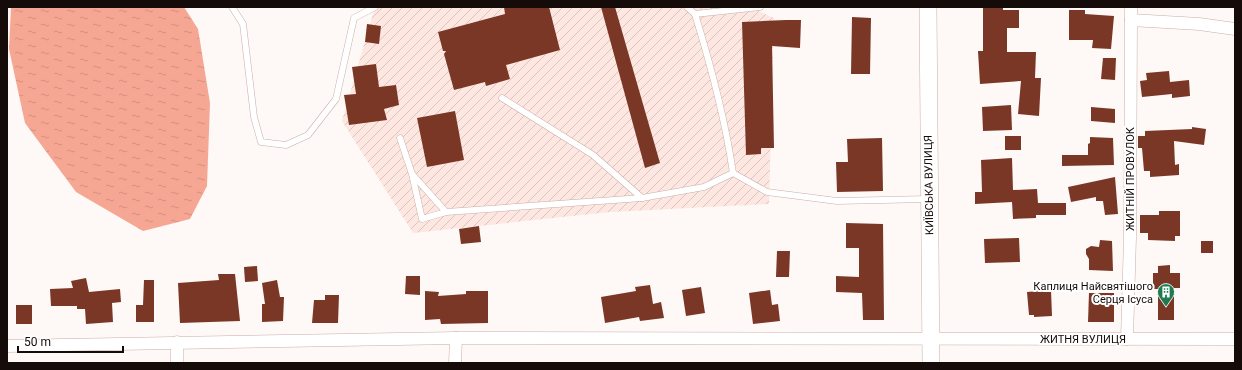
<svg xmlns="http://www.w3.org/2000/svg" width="1242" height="370" font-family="Roboto,sans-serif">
<defs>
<pattern id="industrial-furrows" width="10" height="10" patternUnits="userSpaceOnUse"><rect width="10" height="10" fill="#fee7e1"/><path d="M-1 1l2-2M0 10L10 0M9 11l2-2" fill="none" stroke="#d9c5c0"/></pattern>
<pattern id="water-ripples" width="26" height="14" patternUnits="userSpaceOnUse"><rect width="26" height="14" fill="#f6a793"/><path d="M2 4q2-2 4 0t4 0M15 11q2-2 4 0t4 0" fill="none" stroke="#d28f7d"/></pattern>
</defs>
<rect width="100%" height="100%" fill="#fef8f6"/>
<path fill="url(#industrial-furrows)" d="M375,7H749L774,18L769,204L610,212L413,233L342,121Z"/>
<path fill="url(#water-ripples)" d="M11,7H184L198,29L210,103L207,186L190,219L143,231L76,192L25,123L9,49Z"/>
<g fill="#7a3726">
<path d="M504,7H549L560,50L506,65L510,79L486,86L485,82L454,90L444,54L446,51H443L438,32L505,14Z"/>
<path d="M601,7H615L660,163L645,168Z"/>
<path d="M983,7H1003V10H1019V28H1007V52H1036L1035,78H1041L1039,116L1018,114L1021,81L980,84L978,51H983Z"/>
<path d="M1069,10H1085V14L1114,16L1111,49L1092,48L1093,40H1069Z"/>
<path d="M852,17L871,18L870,74H851Z"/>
<path d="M786,20H801L800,48L772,46L774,148H761V154L746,155L742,22Z"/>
<path d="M367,24L381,26L379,44L365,42Z"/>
<path d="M1103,58H1116L1115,80L1101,79Z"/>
<path d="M376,64L379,87L396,85L399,105L384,109L387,120L349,125L344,95L356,94L352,67Z"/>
<path d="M1169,71L1170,82L1189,80L1190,96L1172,98V94L1142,97L1140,81L1147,80L1146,73Z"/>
<path d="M1011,105L1012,130L983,131L982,107Z"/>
<path d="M1091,107L1115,109V123L1091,121Z"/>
<path d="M455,111L464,160L427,167L417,118Z"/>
<path d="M1192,127L1206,129L1204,145L1174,141L1175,165L1179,164V175L1150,177V171H1144L1142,148H1138V136H1145V131L1192,129Z"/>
<rect x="1005" y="136" width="16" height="14"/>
<path d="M1090,137L1113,138L1114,165L1062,166V155H1088V144L1090,143Z"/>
<path d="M882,138L883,191L837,192L836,162H848L847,139Z"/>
<path d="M1012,158L1013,190L1037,189L1038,203H1066V215H1036V218L1013,219L1012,202L975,204V192H982L981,160Z"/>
<path d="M1115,177L1118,214L1105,215L1103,201H1096V197L1071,202L1068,187Z"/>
<path d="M1159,211H1180V236H1175V241L1148,240V233H1140V215H1159Z"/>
<path d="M846,223L883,224L884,320H863L862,293L836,292V276L859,277V248H846Z"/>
<path d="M479,226L481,242L461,244L459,229Z"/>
<path d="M1019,238L1020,262L985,263L984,239Z"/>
<path d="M1100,240L1112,241L1113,271L1089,270V259L1086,254V249L1091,246L1099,247Z"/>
<rect x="1201" y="241" width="12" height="12"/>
<path d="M777,251H790L789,277H776Z"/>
<path d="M1170,265V273H1180V288H1174V320H1158V289H1153V273H1158V266Z"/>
<path d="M257,266L258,281L245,282L244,267Z"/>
<path d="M218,274H235L240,321L180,323L178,283L219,280Z"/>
<path d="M406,276H420V295L405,294Z"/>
<path d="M86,278L89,292L120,289L121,302L112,303L113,322L86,324L85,309H77V306H51L50,289L73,288L71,281Z"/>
<path d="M144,280H154V322H136V305H143Z"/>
<path d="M277,280L280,297H284L283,321L262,322V304H265L262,283Z"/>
<path d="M650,285L653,304L661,302L664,318L640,321L639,317L605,323L601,297L636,291L635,287Z"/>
<path d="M701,287L705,313L686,316L682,290Z"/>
<path d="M770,290L772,305L778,304L780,321L753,324L749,293Z"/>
<path d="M1051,290L1052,316L1034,317V315H1029L1027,292Z"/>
<path d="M425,291L439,292L438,296L466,294V291H488V323L441,324L440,319L425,320Z"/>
<path d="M1089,293H1114V322H1088Z"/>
<path d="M325,295H339L338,323H312L314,300H325Z"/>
<rect x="16" y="305" width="16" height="19"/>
</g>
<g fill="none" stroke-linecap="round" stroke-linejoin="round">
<g stroke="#caaea7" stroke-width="7">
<g id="lane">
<path d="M232,7L243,24L254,117L261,142L286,145L308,135L336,99L354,18L375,7"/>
<path d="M687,7L695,14"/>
<path d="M502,98L593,155L642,198"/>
<path d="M400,138L412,174L422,219L446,212L642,198L704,187L733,173L767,192L837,201L928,199"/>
<path d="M733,173C725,118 711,66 695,14L760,7"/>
<path d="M413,175L446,212"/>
</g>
</g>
<g stroke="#caaea7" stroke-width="13">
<g id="street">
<path d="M1131,20V7"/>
<path d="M1127,339L1130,237L1131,20L1199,24L1235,29"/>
<path d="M7,346L456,338L1235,339"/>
<path d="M177,363V342"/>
<path d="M455,363L456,338"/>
</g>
</g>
<g stroke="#caaea7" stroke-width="18">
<path id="secondary" d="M928,7L931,363"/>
</g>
<use href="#lane" stroke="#fff" stroke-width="6"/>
<use href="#street" stroke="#fff" stroke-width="12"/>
<use href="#secondary" stroke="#fff" stroke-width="17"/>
</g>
<defs>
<g id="building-pin" transform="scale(0.9)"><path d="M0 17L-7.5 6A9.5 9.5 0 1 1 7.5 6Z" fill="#1e7b51" stroke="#fff"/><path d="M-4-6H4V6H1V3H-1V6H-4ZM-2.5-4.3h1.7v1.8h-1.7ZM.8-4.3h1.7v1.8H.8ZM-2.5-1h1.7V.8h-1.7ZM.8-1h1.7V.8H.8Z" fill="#fff"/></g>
</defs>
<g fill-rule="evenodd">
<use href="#building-pin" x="1166" y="292"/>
</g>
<g text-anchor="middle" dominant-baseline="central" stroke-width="4" stroke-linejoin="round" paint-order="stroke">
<g font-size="11" fill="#150c09" stroke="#fff">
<text transform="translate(1130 179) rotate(-90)">ЖИТНІЙ ПРОВУЛОК</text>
<text transform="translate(929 185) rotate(-91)">КИЇВСЬКА ВУЛИЦЯ</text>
<text x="1083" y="339">ЖИТНЯ ВУЛИЦЯ</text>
</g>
<g font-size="11" fill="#150c09" stroke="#fff" text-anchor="end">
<text x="1153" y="286">Каплиця Найсвятішого<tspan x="1153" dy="13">Серця Ісуса</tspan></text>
</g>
</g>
<rect width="1242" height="370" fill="none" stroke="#150c09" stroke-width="16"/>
<path d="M18 346v6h105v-6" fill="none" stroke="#150c09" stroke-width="2"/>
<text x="24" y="346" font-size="12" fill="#150c09" stroke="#ffffff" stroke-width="3" paint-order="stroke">50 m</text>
</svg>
